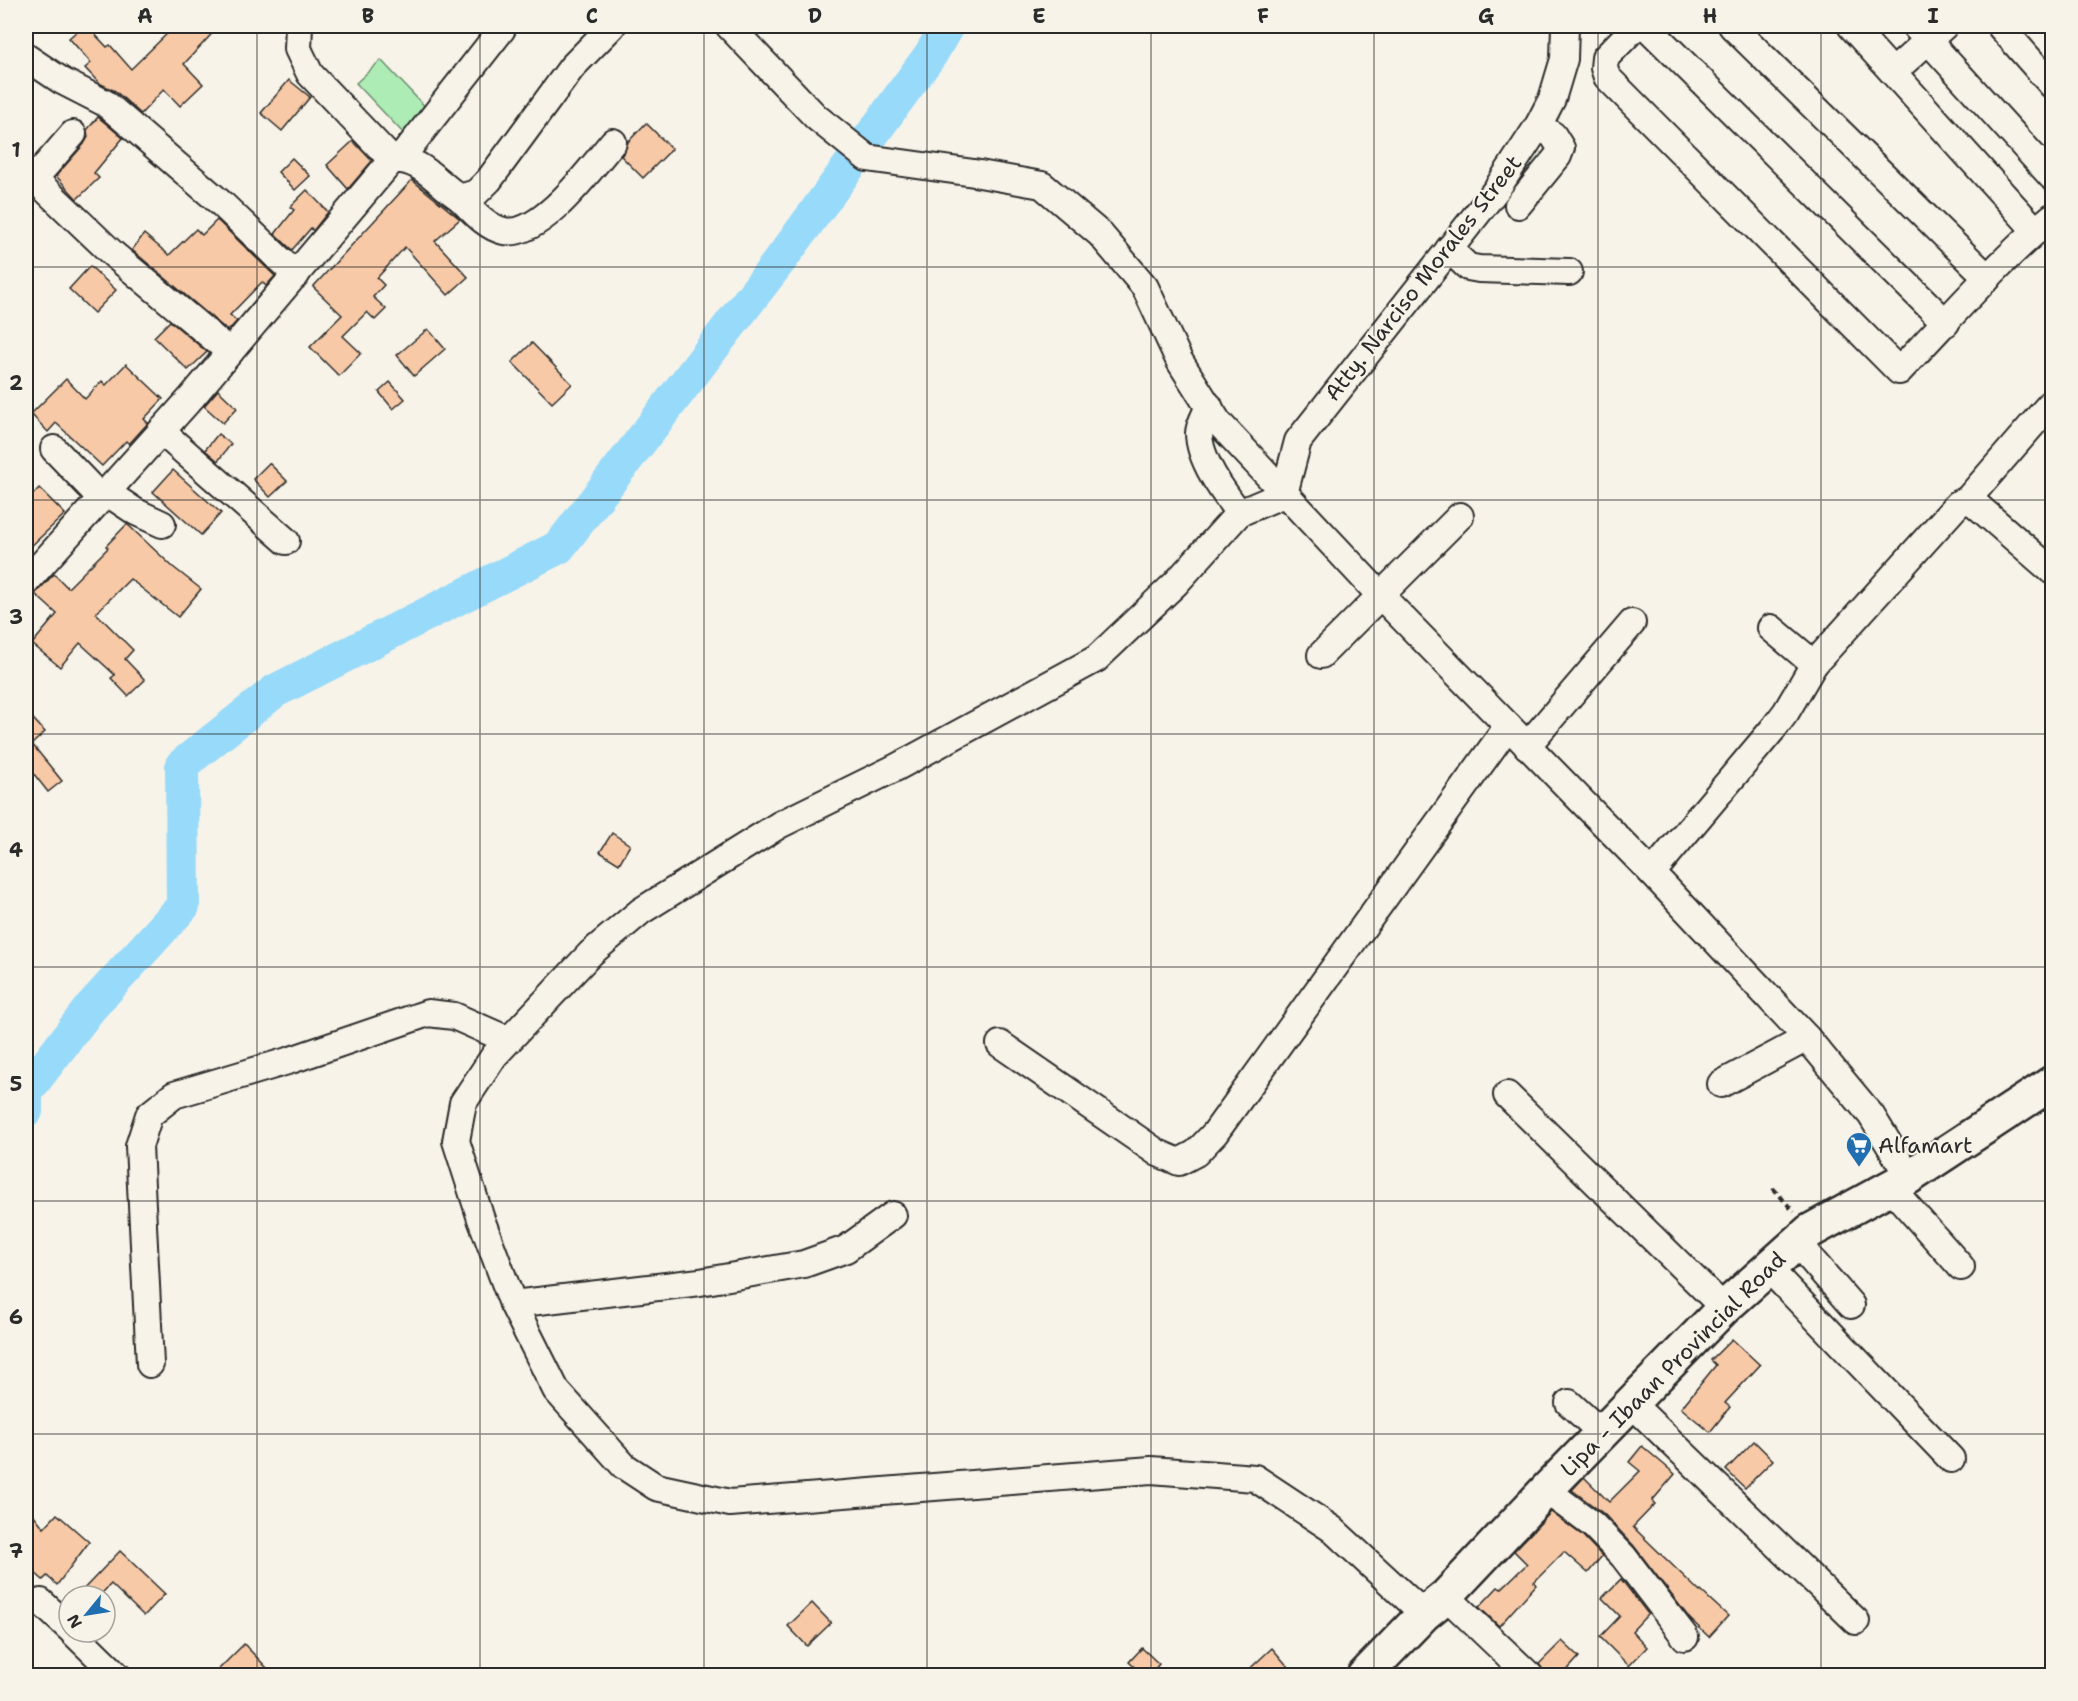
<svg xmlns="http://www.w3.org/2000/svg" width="2078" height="1701" font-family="'Shantell Sans',sans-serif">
<rect width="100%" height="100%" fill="#f7f3e8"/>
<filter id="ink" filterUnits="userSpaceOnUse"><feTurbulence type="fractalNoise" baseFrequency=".0167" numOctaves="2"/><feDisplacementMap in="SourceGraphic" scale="12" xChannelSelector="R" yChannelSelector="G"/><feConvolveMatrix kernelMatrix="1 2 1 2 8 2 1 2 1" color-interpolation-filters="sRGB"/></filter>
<g filter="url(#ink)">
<path fill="#adecb4" stroke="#6c8c70" stroke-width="1.5" d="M381,60L430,112L405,135L356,83Z"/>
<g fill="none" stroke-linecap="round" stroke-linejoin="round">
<path stroke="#98dafa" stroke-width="34" d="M26,1111V1092L90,1008L183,906L182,765L275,691L559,547L784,255L931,54L947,26"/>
</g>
<g fill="#f7c9a6" stroke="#2b2b2b" stroke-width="1.5">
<path d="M83,26H87L107,47L110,45L131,69L175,26H219L184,64L203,84L180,106L164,89L141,114L115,91L99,83L85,68L91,63L69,38Z"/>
<path d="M289,80L310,97L282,131L261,113Z"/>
<path d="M98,117L123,138L94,173L99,178L77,199L56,176L84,144L88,137L87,130Z"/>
<path d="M646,123L672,149L643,178L621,156L625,151L628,142Z"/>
<path d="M353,141L372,161L348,189L327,165Z"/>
<path d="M292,158L310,176L295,190L278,172Z"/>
<path d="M412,180L460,219L435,241L468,277L448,295L405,247L377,278L384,285L373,297L386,309L375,320L367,312L343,336L361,353L339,376L310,347L342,315L313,287Z"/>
<path d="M307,190L328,212L313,231L311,228L292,250L275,234L294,210L290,207Z"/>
<path d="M217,220L275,276L266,286L262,282L230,315L237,321L228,331L132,250L144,234L169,255L196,229L202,235Z"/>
<path d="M90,266L116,290L94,313L69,289Z"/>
<path d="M170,321L207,352L188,370L154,337Z"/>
<path d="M428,329L445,349L414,376L397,355Z"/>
<path d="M532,343L572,384L552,403L512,362Z"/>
<path d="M126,364L163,399L144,419L148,423L129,444L126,441L102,466L56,423L48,432L31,414L66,379L85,399L102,381L106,385Z"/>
<path d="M390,382L405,399L393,409L379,392Z"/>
<path d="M218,390L237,408L223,423L204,406Z"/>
<path d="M218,434L231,444L218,461L205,450Z"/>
<path d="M269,463L287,481L270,497L253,479Z"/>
<path d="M173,470L221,513L201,535L153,492Z"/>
<path d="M39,488L65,514L26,551V502Z"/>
<path d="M127,524L173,567L201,589L178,617L130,579L96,613L133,650L125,659L145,680L128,696L111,678L115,675L80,643L60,667L32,644L57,614L35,594L54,574L68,588L108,548L106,546Z"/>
<path d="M26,711L45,732L32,744L62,781L48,792L26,764Z"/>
<path d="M612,833L630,845L619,864L600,852Z"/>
<path d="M1732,1339L1760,1365L1725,1403L1730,1407L1710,1432L1681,1408L1716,1365L1711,1360Z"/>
<path d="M1754,1441L1773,1460L1745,1488L1726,1470Z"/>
<path d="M1642,1446L1675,1474L1652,1501L1655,1504L1633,1527L1700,1592L1701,1591L1728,1616L1709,1637L1690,1619L1634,1546L1604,1514L1572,1490L1584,1477L1609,1502L1640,1471L1629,1462Z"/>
<path d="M26,1505L44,1528L57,1514L89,1542L57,1585L47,1576L43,1580L26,1565Z"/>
<path d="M1551,1512L1583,1536L1602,1556L1588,1573L1564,1552L1534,1582L1536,1585L1499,1626L1479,1607L1498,1587L1501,1589L1527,1564L1514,1551Z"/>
<path d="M120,1551L165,1594L144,1616L111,1584L99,1596H77Z"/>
<path d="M1621,1579L1648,1614L1632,1631L1647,1647L1629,1666L1600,1637L1620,1616L1602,1598Z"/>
<path d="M812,1603L831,1623L807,1646L788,1626Z"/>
<path d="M1562,1641L1579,1657L1562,1676H1547L1539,1664Z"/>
<path d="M244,1644L267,1668L259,1676H212Z"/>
<path d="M1142,1648L1159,1664L1149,1676H1144L1129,1662Z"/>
<path d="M1272,1648L1296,1676H1242Z"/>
</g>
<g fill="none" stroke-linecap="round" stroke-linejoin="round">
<g stroke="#2b2b2b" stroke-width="30">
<g id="minor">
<path d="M299,26L298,49L310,74L392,160"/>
<path d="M729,26L816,117L867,158L974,173L1042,185L1100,234L1145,287L1179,360L1218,422L1380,595L1652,873L1807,1038L1871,1115L1909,1177"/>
<path d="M1636,26L1605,58L1604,68L1607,77L1899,371C1949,319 1997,263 2052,217"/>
<path d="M1646,26L1946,323"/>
<path d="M1732,26L1988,278"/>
<path d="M1851,26L2036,231"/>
<path d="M1915,26L2052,177"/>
<path d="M2000,26L2052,85"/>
<path d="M26,57L62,81L105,103L223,205L296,275"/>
<path d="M1893,72L1944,26"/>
<path d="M401,158L502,29"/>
<path d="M26,171L113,254L230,352"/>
<path d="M34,179L73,134"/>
<path d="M460,198C472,210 486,227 504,231C541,238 591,168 613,142"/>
<path d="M1518,205L1558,156L1561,148L1553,135L1538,126"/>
<path d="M1449,249L1468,267L1479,269L1569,272"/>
<path d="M1209,406C1206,414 1199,425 1199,433C1199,460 1224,493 1239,513"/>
<path d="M161,431L286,541"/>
<path d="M54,449L101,498"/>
<path d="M106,492L136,512L162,524"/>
<path d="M1284,494L1239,513L1176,583L1096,659L897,767L779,825L641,911L591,953L494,1056L463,1103L456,1141L481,1219L513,1304L556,1390L624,1466L656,1487L730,1503L1151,1470L1255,1478L1332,1529L1424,1614"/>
<path d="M1284,494L1298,441L1496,190L1538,126L1552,99L1564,59L1565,26"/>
<path d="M1967,500L2052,402"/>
<path d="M26,582L192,397L392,160C419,156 439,185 460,198L476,193L489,180L572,67L612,26"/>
<path d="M1771,628L1814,664"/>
<path d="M1321,655L1460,516"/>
<path d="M1527,746L1632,623"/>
<path d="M1652,873L1773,729L1786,712L1814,664L1958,504L1967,500L1974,503L2052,571"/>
<path d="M1000,1044L1158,1153L1179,1162L1196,1153L1215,1133L1508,726"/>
<path d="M1721,1084L1807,1038"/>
<path d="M1507,1095L1724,1308"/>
<path d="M1890,1187L1961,1267"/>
<path d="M1797,1243L1851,1305"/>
<path d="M1768,1268L1951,1459"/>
<path d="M513,1304L700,1282L804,1264L846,1249L893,1215"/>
<path d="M150,1364L139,1146L149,1115L174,1095L291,1060L428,1013L454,1016L508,1040"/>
<path d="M1569,1403L1602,1433"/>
<path d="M1631,1403L1856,1621"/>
<path d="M1546,1490L1593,1525L1623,1556L1685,1637"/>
<path d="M1446,1596L1530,1676"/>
<path d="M41,1602L69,1628"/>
<path d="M73,1632L118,1676"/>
</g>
</g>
<g stroke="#2b2b2b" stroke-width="38">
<path id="major" d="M1364,1676L1424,1614L1446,1596L1546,1490L1724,1308L1810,1231L1909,1177L2052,1083"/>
</g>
<path stroke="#2b2b2b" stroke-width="4" stroke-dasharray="6 4.5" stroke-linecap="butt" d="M1773,1188L1794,1212"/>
<use href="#minor" stroke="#f7f3e8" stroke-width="26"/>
<use href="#major" stroke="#f7f3e8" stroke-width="33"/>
</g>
</g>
<path fill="none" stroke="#2b2b2b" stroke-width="1.5" stroke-opacity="0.55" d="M257,26V1676M480,26V1676M704,26V1676M927,26V1676M1151,26V1676M1374,26V1676M1598,26V1676M1821,26V1676M26,267H2052M26,500H2052M26,734H2052M26,967H2052M26,1201H2052M26,1434H2052"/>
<defs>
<g id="supermarket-pin" transform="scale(1.35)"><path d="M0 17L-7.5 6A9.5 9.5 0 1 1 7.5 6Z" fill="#1f6fb2" stroke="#f7f3e8"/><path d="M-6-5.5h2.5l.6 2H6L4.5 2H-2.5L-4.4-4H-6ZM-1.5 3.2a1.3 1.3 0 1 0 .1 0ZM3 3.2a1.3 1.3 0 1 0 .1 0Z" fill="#fff"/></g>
</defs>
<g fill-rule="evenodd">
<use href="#supermarket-pin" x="1859" y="1145"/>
</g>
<g text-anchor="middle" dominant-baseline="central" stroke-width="4.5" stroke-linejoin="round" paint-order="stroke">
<g font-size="22" fill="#2b2b2b" stroke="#f7f3e8">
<text transform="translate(1423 278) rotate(-52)">Atty. Narciso Morales Street</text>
<text transform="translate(1673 1364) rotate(-45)">Lipa - Ibaan Provincial Road</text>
</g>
<g font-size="22" fill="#2b2b2b" stroke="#f7f3e8" text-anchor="start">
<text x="1878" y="1145">Alfamart</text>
</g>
</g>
<rect width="2078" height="1701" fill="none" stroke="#f7f3e8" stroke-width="66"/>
<g transform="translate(87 1614) rotate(240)"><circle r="28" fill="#f7f3e8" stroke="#a5a39c" stroke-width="1.5"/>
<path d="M0-4.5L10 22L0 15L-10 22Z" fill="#1f6fb2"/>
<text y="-9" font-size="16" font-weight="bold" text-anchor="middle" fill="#2b2b2b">N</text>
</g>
<rect x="33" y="33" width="2012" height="1635" fill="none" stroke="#2b2b2b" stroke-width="2"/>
<g font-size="20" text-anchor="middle" font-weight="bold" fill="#2b2b2b">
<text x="145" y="23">A</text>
<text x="368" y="23">B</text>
<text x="592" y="23">C</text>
<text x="815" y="23">D</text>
<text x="1039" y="23">E</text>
<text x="1263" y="23">F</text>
<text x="1486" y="23">G</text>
<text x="1710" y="23">H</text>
<text x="1933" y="23">I</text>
<text x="16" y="157">1</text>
<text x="16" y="390">2</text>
<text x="16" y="624">3</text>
<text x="16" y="857">4</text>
<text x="16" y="1091">5</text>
<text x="16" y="1324">6</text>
<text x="16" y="1558">7</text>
</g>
</svg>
